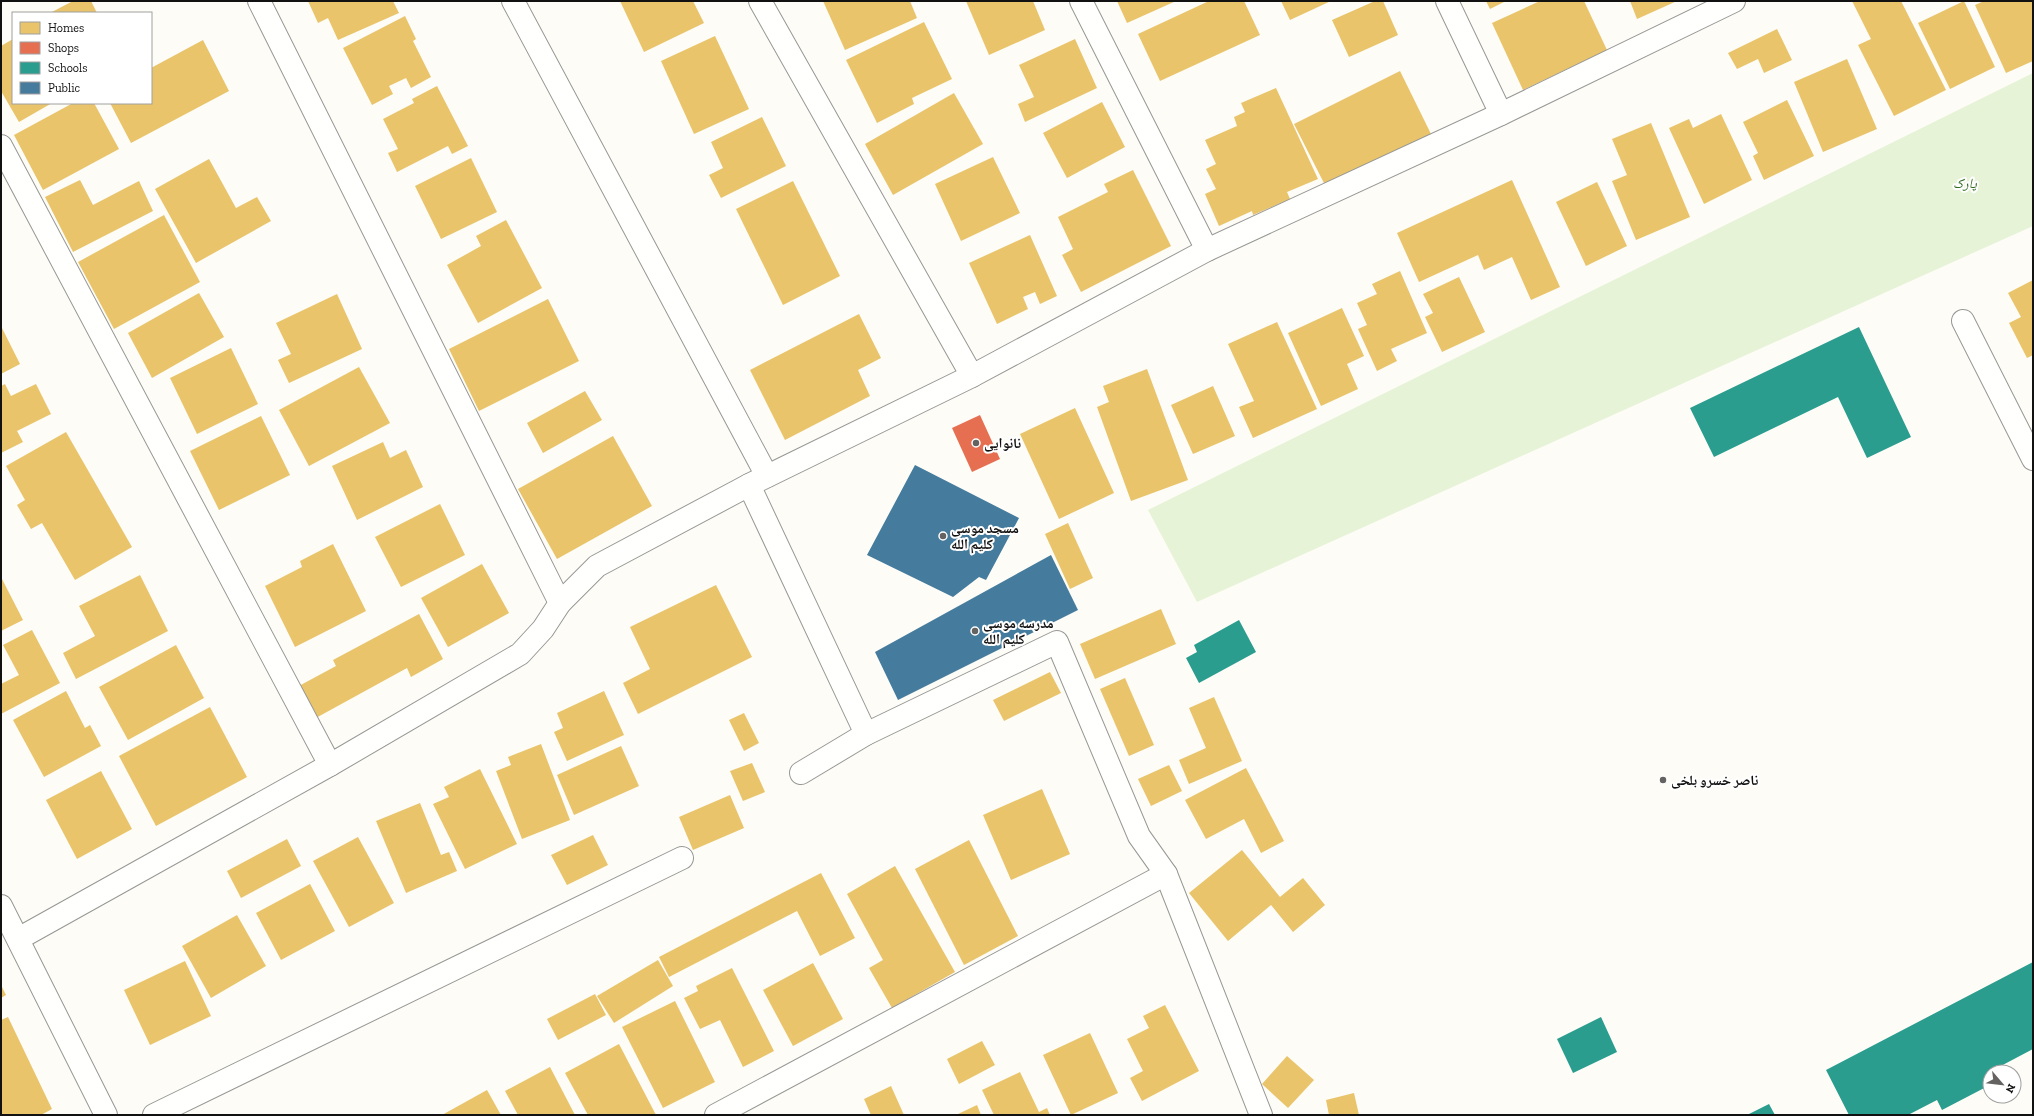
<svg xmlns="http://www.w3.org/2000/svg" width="2034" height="1116" font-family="'Zilla Slab','Noto Naskh Arabic',serif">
<rect width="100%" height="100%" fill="#fdfcf7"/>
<path fill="#e7f3d7" d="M2033,73V226L1197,602L1148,510Z"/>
<g fill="#e9c46a">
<path d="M73,1H91L97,13H50Z"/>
<path d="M308,1H393L399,13L338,40L328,18L318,23Z"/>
<path d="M620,1H693L704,23L644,52Z"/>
<path d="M823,1H910L917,18L845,50Z"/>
<path d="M966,1H1033L1045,30L989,55Z"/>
<path d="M1117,1H1176L1127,23Z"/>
<path d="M1209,1H1244L1260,35L1160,81L1138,34Z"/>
<path d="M1281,1H1331L1290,20Z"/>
<path d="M1375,1H1383L1398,35L1349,57L1332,20Z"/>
<path d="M1486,1H1506L1490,9Z"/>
<path d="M1540,1H1584L1607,50L1523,90L1492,23Z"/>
<path d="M1630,1H1677L1637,19Z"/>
<path d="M1852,1H1901L1946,90L1894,116L1858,45L1871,39Z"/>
<path d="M1964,1L1995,67L1950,89L1918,23Z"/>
<path d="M1984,1H2033V61L2006,73L1975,5Z"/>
<path d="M405,16L416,39L413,41L431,77L411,88L406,78L389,86L393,94L372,105L343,48Z"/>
<path d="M924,22L952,79L912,98L914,104L877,123L846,60Z"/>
<path d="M1777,29L1792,60L1764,73L1758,59L1737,69L1728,53Z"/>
<path d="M715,36L749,109L694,134L661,61Z"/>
<path d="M13,39V103H52L19,122L1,91V46Z"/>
<path d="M1075,39L1097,88L1025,122L1018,104L1034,97L1019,65Z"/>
<path d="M203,40L229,91L131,143L110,103H151V68Z"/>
<path d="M1847,59L1877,129L1823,152L1794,82Z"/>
<path d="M1400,71L1432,136L1327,189L1294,124Z"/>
<path d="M437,86L468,146L452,154L448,146L397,172L388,153L398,149L383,119L414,103L412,99Z"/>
<path d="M1276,88L1318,179L1287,192L1290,199L1253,215L1252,211L1219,226L1205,194L1216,189L1206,169L1216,164L1205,140L1237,126L1234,117L1245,112L1241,103Z"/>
<path d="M954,93L983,144L893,195L865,144Z"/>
<path d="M1787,100L1814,156L1764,180L1753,156L1758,153L1743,122Z"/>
<path d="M1102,102L1125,147L1067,178L1043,133Z"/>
<path d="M73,103H94L119,149L43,190L14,135Z"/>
<path d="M1721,114L1752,180L1704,204L1669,128L1689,119L1693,128Z"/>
<path d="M762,117L786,166L721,198L709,175L723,168L711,142Z"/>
<path d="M1651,123L1690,217L1636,240L1612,181L1627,175L1612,139Z"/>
<path d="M993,157L1020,213L961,241L935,184Z"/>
<path d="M471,158L497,212L441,239L415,186Z"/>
<path d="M209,159L236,208L257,197L271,221L196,263L155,189Z"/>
<path d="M1133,170L1171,246L1081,292L1062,255L1073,249L1058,217L1108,192L1104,184Z"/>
<path d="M80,180L93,205L139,181L153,211L73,252L45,197Z"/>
<path d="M1512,180L1560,287L1531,300L1512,257L1484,270L1478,255L1419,282L1397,233Z"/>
<path d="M793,181L840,276L783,305L736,209Z"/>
<path d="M1597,182L1627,246L1586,266L1556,202Z"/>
<path d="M164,215L200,282L114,329L78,262Z"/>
<path d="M506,220L542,288L478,323L447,265L481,246L476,236Z"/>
<path d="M1030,235L1057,296L1040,304L1035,292L1023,297L1028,309L997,324L969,263Z"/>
<path d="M1400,271L1427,333L1391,349L1397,361L1377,371L1358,329L1367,325L1357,303L1377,294L1372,284Z"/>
<path d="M1459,277L1485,332L1442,352L1425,317L1433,313L1423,294Z"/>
<path d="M2033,280V355L2027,358L2009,323L2021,317L2008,293Z"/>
<path d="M199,293L224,337L152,378L128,333Z"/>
<path d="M337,294L362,349L289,383L278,360L291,354L276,323Z"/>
<path d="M548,299L579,361L479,411L449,349Z"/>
<path d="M1342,308L1364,356L1347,364L1358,389L1321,406L1288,333Z"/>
<path d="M859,314L881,358L858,370L870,396L785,440L750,370Z"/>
<path d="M1277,322L1317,409L1253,438L1239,407L1254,401L1228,344Z"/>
<path d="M1,326L20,364L1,374Z"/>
<path d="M231,348L258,404L197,434L170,378Z"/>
<path d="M359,367L390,423L309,466L279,410Z"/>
<path d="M1147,369L1188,480L1131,501L1097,407L1109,402L1103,386Z"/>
<path d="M5,384L11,396L36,384L51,414L17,431L23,442L1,453V386Z"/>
<path d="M1213,386L1235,436L1193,454L1171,405Z"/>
<path d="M585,391L602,420L543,453L527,423Z"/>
<path d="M1075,408L1114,493L1059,519L1020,434Z"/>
<path d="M261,416L290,475L219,510L190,451Z"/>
<path d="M66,432L132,547L75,580L42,523L31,529L17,505L25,500L6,466Z"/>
<path d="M613,436L652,506L557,559L518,489Z"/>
<path d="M383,442L390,458L406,450L423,487L357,520L332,466Z"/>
<path d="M440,504L465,555L401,587L375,537Z"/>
<path d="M1068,523L1093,578L1070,589L1045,534Z"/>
<path d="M333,544L366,611L295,647L265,586L302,567L300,561Z"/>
<path d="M482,564L509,613L448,647L421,598Z"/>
<path d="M140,575L168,631L76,679L63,653L95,636L79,606Z"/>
<path d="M1,577L23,620L1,631Z"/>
<path d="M716,585L752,657L638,714L623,683L650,669L630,627Z"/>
<path d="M1161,609L1176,644L1095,679L1080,644Z"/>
<path d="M419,614L443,659L411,677L407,668L314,719L297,687L336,666L333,660Z"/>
<path d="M32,630L60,683L1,714V684L19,675L3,645Z"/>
<path d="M176,645L204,698L128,740L99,687Z"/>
<path d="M1050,672L1061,693L1004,721L993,700Z"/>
<path d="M1125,678L1154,745L1129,756L1100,689Z"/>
<path d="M66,691L85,728L90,725L101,746L44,777L13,720Z"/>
<path d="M604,691L624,735L567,761L554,732L563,728L557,713Z"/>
<path d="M1214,697L1242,761L1189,784L1179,760L1206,748L1189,708Z"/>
<path d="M210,707L247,777L156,826L119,756Z"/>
<path d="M744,713L759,743L744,751L729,720Z"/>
<path d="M541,744L570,820L522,839L496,771L511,765L508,757Z"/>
<path d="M621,746L639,786L574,815L557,775Z"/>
<path d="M752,763L765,792L743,801L730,771Z"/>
<path d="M1169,765L1182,791L1151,806L1138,779Z"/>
<path d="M1246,768L1284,841L1261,853L1244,819L1206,839L1185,800Z"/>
<path d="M480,769L517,844L465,869L433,804L449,797L444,787Z"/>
<path d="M101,771L132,829L77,859L46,800Z"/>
<path d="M1042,789L1070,854L1011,880L983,815Z"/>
<path d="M730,795L744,828L693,850L679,817Z"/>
<path d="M420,803L441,855L449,852L457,871L406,893L376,821Z"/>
<path d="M593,835L608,865L567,885L551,855Z"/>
<path d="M358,837L394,903L349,927L313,861Z"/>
<path d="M287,839L301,866L241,898L227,871Z"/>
<path d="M969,840L1018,936L964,965L915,869Z"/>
<path d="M1242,850L1280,897L1303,878L1325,905L1293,932L1271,905L1228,941L1189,893Z"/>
<path d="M895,866L955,972L892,1008L869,968L883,960L847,894Z"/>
<path d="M821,873L855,938L820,956L797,911L669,977L659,957Z"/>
<path d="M310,884L335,931L281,960L256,913Z"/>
<path d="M237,915L266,966L211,998L182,946Z"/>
<path d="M658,960L673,986L614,1023L597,996Z"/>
<path d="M185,961L211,1016L150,1045L124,990Z"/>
<path d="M813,963L843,1019L793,1046L763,990Z"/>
<path d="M732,968L774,1051L743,1067L720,1020L700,1029L684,998L698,991L696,986Z"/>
<path d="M1,985L6,995L1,998Z"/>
<path d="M595,994L606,1015L558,1040L547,1019Z"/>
<path d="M675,1001L715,1082L663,1108L622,1027Z"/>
<path d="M1165,1005L1199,1071L1142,1101L1130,1078L1143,1071L1127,1039L1149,1028L1143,1016Z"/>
<path d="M8,1017L52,1109L41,1115H1V1020Z"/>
<path d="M1090,1033L1118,1093L1071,1115L1043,1055Z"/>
<path d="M982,1041L995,1065L959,1084L947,1059Z"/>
<path d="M619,1044L656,1115H588L565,1073Z"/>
<path d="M1287,1056L1314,1080L1288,1108L1262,1084Z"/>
<path d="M550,1067L575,1115H518L505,1091Z"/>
<path d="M1020,1072L1039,1112L1047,1108L1050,1115H994L982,1090Z"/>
<path d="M891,1086L904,1115H871L864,1099Z"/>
<path d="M487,1090L501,1115H442Z"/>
<path d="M1354,1093L1359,1115H1329L1326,1100Z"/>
<path d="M977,1105L981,1115H956Z"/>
</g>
<path fill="#e76f51" d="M980,415L1000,459L972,472L952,428Z"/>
<g fill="#2a9d8f">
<path d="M1859,327L1911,437L1867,458L1838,397L1714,457L1690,408Z"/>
<path d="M1239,620L1256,652L1199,683L1186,658L1197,652L1194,645Z"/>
<path d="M2033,962V1049L1997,1068L1999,1072H1990V1085L1942,1110L1937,1100L1908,1115H1849L1826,1070Z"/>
<path d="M1601,1017L1617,1052L1573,1073L1557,1039Z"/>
<path d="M1769,1104L1775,1115H1747Z"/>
</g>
<g fill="#457b9d">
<path d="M915,465L1019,518L986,580L979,577L953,597L867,555Z"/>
<path d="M1051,555L1078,610L898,700L875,652Z"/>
</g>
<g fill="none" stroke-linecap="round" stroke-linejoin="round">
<g stroke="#979795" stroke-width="24">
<g id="minor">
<path d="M259,1L560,603"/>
<path d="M513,1L767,476"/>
<path d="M760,1L972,376"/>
<path d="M1081,1L1207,250"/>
<path d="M1447,1L1501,114"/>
<path d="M1,146L330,765"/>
<path d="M1963,321L2033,459"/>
<path d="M749,485L866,734"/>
<path d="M1166,874L1261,1115"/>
<path d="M1,906L106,1115"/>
<path d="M18,939L330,765L520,654L543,629L560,603L597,566L749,485L972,376L1207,250L1501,114L1734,1"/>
<path d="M154,1115L682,858"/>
<path d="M716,1115L1166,874L1139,836L1057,642L866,734L801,773"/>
</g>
</g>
<use href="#minor" stroke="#fffffe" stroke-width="22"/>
</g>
<g fill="#646362" stroke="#fff" stroke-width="1.5">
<circle cx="976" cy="443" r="4"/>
<circle cx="943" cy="536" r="4"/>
<circle cx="975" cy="631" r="4"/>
<circle cx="1663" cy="780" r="4"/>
</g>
<g text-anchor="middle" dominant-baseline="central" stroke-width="4" stroke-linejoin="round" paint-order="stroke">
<g font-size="14" font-style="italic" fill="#2f6b1f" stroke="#fff">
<text x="1965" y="183">پارک</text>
</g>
<g font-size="14" font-weight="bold" fill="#111" stroke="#fff" text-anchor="start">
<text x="984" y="443">نانوایی</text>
<text x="951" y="528">مسجد موسی<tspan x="951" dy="16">کلیم الله</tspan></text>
<text x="983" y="623">مدرسه موسی<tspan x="983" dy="16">کلیم الله</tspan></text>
<text x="1671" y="780">ناصر خسرو بلخی</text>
</g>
</g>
<rect width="2034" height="1116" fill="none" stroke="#111111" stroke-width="4"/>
<rect x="12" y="12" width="140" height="92" fill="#ffffff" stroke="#a0a0a0"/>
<rect x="20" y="22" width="20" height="12" fill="#e9c46a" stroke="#a0a0a0"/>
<text x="48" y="32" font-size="12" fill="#111111">Homes</text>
<rect x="20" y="42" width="20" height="12" fill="#e76f51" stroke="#a0a0a0"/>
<text x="48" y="52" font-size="12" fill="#111111">Shops</text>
<rect x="20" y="62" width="20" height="12" fill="#2a9d8f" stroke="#a0a0a0"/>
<text x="48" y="72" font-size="12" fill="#111111">Schools</text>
<rect x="20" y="82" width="20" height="12" fill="#457b9d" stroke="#a0a0a0"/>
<text x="48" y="92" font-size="12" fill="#111111">Public</text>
<g transform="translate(2002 1084) rotate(118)"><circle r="19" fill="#ffffff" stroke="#a0a0a0"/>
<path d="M0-3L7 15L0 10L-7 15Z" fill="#646362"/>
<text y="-6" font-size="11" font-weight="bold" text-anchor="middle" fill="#111111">N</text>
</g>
</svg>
